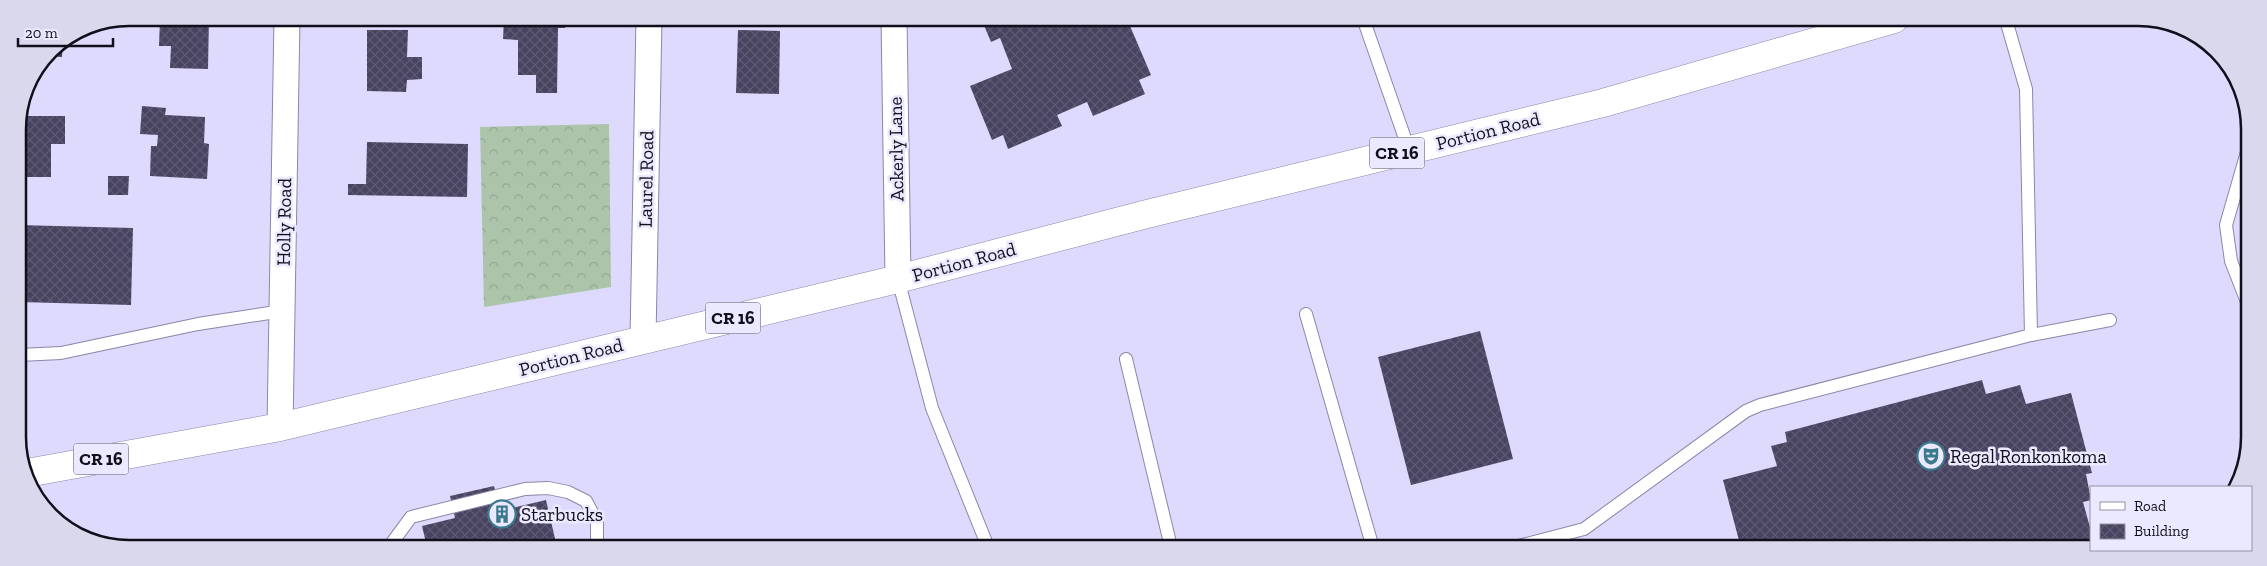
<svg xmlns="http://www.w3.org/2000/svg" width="2267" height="566" font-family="'Zilla Slab',serif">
<defs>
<pattern id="forest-crowns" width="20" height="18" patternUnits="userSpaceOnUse" patternTransform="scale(1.25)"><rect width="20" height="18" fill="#acc4aa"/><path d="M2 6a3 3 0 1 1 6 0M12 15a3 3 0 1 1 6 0" fill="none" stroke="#93a792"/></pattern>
<pattern id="building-cross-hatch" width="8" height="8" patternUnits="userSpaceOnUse" patternTransform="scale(1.25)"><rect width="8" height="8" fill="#474360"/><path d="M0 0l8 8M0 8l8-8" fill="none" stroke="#5e5a72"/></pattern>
</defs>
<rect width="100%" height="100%" fill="#dedafd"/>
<path fill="url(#forest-crowns)" d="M609,124L611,287L484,307L480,127Z"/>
<g fill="url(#building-cross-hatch)">
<path d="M160,18H209L208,69L170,68L171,46H159Z"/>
<path d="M504,18H565V28H558L557,93H536V75H518V40L503,39Z"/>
<path d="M981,18L1127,19L1151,75L1139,80L1145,94L1093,116L1087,102L1057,115L1062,126L1008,149L1003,135L992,140L970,86L1012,69L1000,38L991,42Z"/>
<path d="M367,30H408L407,57H422V79L407,80L406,92L367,91Z"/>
<path d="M738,30L780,31L779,94L736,93Z"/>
<path d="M63,42L62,57L46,56L50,50Z"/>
<path d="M142,106L166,108L165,115L205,117L204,143L209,144L207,179L150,176L151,146H157L158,135L140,134Z"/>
<path d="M19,116H65V144H51V177H18Z"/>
<path d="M367,142L468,144L467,197L348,195V184H366Z"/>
<path d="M108,176H129L128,195H108Z"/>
<path d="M18,225L133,228L131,305L19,302Z"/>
<path d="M1480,331L1513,459L1411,485L1378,357Z"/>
<path d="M1982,380L1986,394L2020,385L2026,404L2071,393L2092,473L2086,474L2091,500L2083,502L2091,531V548H1741L1723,480L1777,466L1771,446L1787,442L1785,432Z"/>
<path d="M494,486L500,511L546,500L557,547H427L422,526L455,518L450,496Z"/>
</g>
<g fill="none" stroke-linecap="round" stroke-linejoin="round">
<g stroke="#8b87a8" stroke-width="14">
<g id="lane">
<path d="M2006,20L2026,89L2031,335"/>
<path d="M1364,21L1409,150"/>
<path d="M898,279L932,408L988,547"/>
<path d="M2247,302L2231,261L2226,225L2247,152"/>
<path d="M1306,314L1373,548"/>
<path d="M19,355L61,353L198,324L282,311"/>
<path d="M1126,359L1171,547"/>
<path d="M389,547L411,517L525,489L548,488L568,492L586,501L597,522V547"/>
<path d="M1511,548L1584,529L1746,411L1760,405L2031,335L2110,320"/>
</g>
</g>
<g stroke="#8b87a8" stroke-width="27">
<g id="street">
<path d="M894,18L898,279"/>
<path d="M643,339L649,18"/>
<path d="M280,427L287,18"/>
</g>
</g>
<g stroke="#8b87a8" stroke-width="29">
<path id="primary" d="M27,473L280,427L898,279L1147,214L1603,103L1894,19"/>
</g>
<use href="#lane" stroke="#fff" stroke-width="12"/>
<use href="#street" stroke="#fff" stroke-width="25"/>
<use href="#primary" stroke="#fff" stroke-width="28"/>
</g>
<defs>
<g id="theatre-ring" transform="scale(1.4375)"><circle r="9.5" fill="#ebe9ff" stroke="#3b798e" stroke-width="1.5"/><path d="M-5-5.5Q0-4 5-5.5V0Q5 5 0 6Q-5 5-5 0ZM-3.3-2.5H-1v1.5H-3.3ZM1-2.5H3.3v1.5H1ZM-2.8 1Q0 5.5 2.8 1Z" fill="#3b798e"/></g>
<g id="building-ring" transform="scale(1.4375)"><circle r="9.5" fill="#ebe9ff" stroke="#3b798e" stroke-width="1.5"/><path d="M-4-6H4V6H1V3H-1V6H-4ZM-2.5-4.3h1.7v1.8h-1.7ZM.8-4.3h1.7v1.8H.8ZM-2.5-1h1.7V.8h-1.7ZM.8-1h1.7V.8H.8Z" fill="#3b798e"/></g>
</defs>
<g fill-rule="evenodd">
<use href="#theatre-ring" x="1931" y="456"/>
<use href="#building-ring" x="502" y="514"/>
</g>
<g text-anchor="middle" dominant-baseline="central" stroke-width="5" stroke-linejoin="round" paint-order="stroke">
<g fill="#ebe9ff" stroke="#52505f" stroke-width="1">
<rect x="1369.5" y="137.5" width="55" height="31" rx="4"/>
<rect x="705.5" y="302.5" width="55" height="31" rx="4"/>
<rect x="73.5" y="443.5" width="55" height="31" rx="4"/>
</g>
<g font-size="18" font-weight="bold" fill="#110f1b">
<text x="1397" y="153">CR 16</text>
<text x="733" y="318">CR 16</text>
<text x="101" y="459">CR 16</text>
</g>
<g font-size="19" fill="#110f1b" stroke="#ebe9ff">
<text transform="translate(1488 131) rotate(-14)">Portion Road</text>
<text transform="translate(896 149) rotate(-91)">Ackerly Lane</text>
<text transform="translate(646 179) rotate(-89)">Laurel Road</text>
<text transform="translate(284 222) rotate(-89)">Holly Road</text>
<text transform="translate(964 262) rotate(-15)">Portion Road</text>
<text transform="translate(571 357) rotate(-14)">Portion Road</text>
</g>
<g font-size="19" fill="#110f1b" stroke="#ebe9ff" text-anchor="start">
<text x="1950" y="456">Regal Ronkonkoma</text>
<text x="521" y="514">Starbucks</text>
</g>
</g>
<path d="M0 0H2267V566H0ZM129 26H2138A103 103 0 0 1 2241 129V437A103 103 0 0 1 2138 540H129A103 103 0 0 1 26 437V129A103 103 0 0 1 129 26Z" fill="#dad8ed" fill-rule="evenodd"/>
<path fill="none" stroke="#110f1b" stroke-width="2.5" d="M129 26H2138A103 103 0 0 1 2241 129V437A103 103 0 0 1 2138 540H129A103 103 0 0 1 26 437V129A103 103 0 0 1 129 26Z"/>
<rect x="2090" y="486" width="162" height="65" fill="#ebe9ff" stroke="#9492a4"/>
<rect x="2100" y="502" width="25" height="8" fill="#ffffff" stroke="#9492a4"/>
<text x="2134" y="511" font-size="15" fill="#110f1b">Road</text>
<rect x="2100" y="524" width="25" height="15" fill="url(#building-cross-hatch)" stroke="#9492a4"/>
<text x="2134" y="536" font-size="15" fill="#110f1b">Building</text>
<path d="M18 38v8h95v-8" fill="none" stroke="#110f1b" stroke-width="2.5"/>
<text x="25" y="38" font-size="15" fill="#110f1b" stroke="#ebe9ff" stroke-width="4" paint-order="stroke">20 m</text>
</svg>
